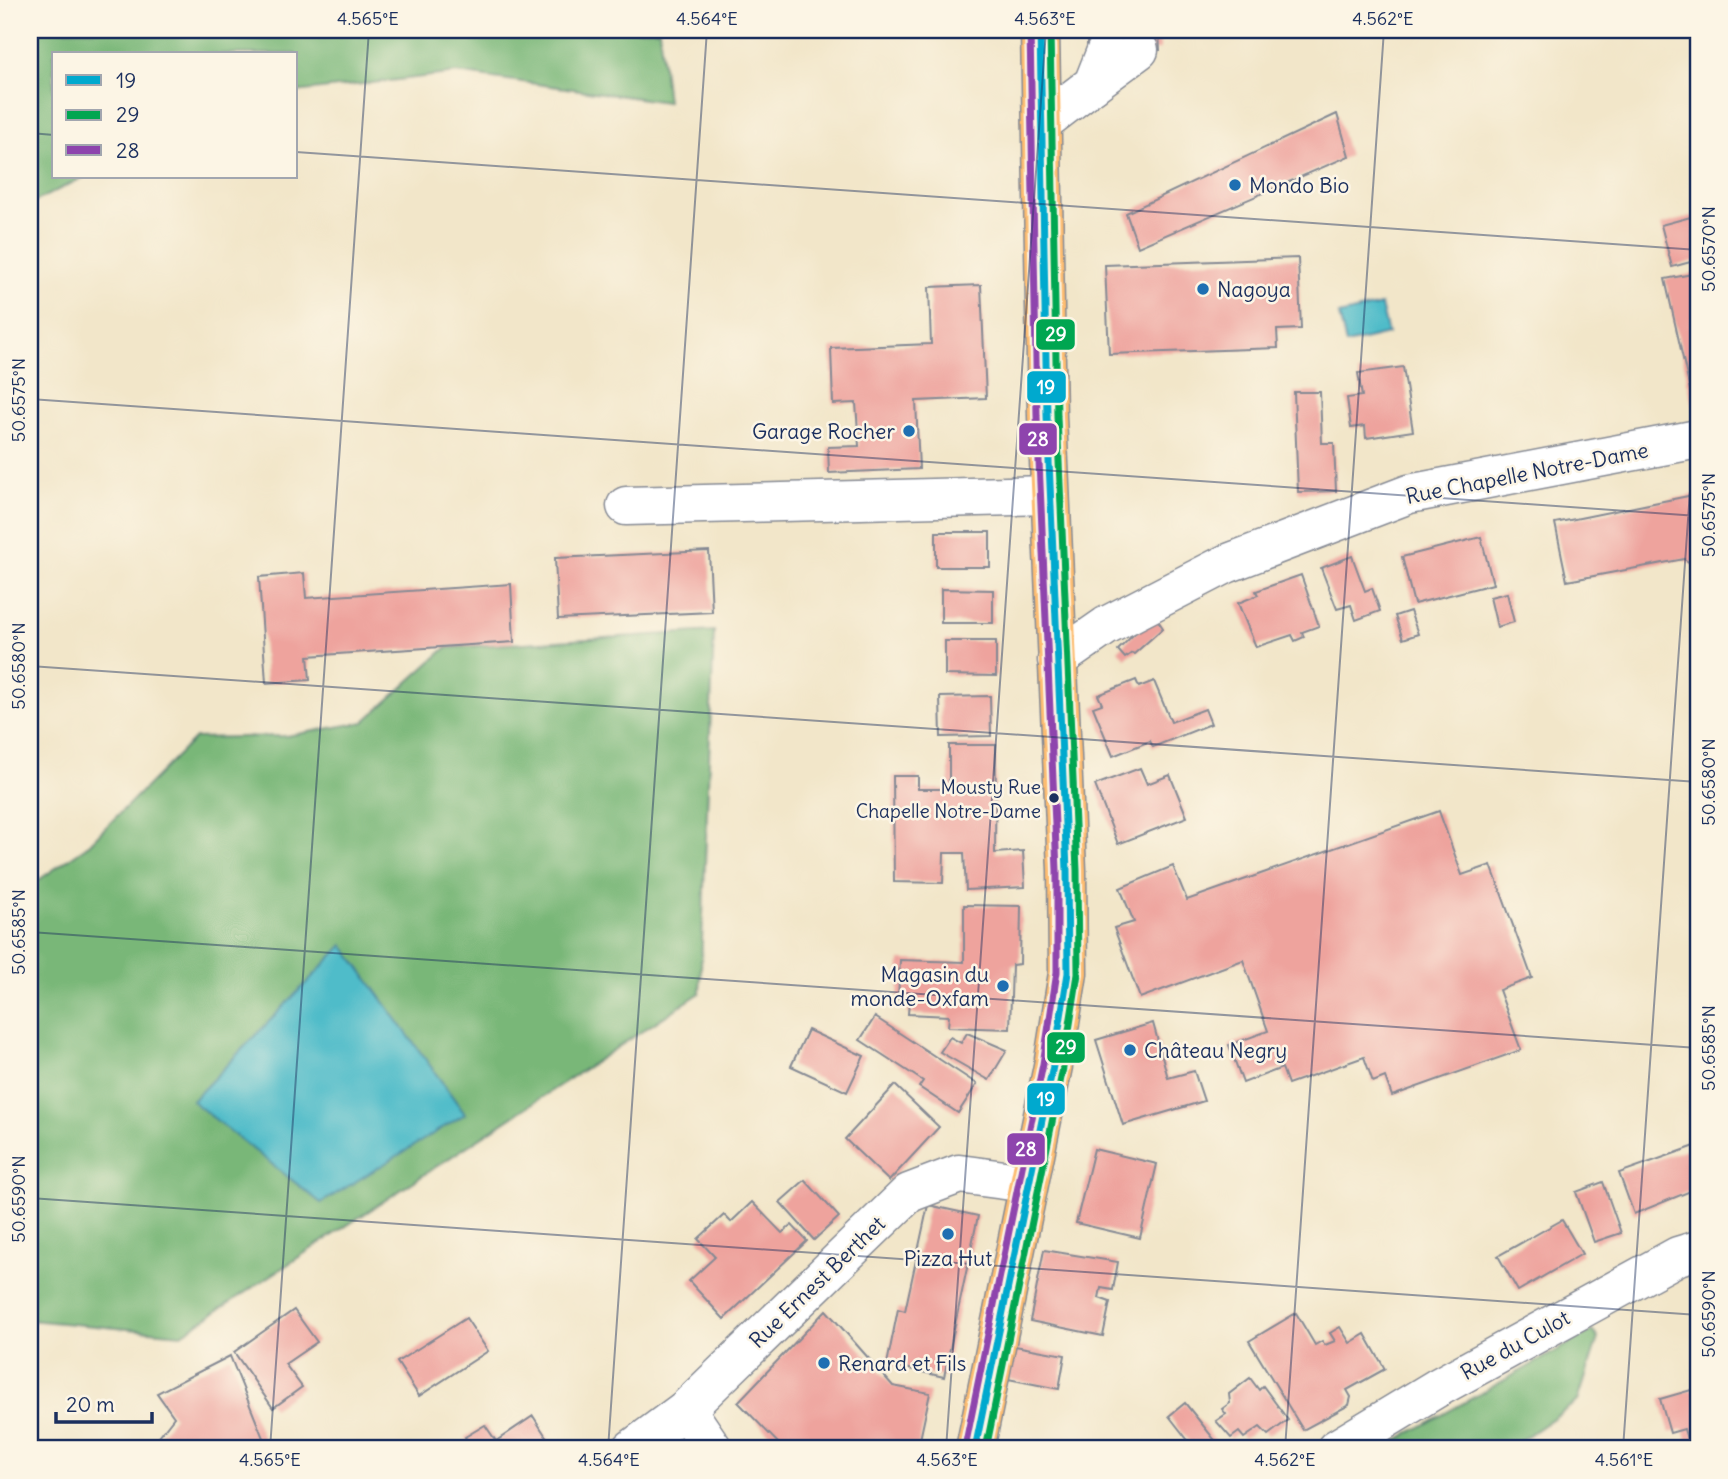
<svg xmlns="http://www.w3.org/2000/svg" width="1728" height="1479" font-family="Delius,sans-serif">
<rect width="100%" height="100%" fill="#fcf5e5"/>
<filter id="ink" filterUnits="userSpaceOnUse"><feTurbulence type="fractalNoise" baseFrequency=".0143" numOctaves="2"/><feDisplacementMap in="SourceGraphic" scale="14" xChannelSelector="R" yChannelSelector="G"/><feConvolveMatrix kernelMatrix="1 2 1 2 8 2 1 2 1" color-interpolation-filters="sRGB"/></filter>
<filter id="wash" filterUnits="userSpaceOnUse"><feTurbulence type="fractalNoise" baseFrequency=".00686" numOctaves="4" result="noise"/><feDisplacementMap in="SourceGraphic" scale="28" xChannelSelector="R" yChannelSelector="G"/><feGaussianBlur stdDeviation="1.57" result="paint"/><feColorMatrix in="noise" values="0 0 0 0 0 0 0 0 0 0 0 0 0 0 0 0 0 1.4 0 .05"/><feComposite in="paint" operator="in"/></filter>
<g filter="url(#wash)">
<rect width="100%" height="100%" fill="#f2e6c9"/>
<g fill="#79b778" stroke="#4a736b" stroke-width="2">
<path d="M30,30H659L667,102L457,73L296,92V54H54V177H84L30,204Z"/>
<path d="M714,631L700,993L182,1334L30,1320V886L86,847L195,738L286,736L364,722L446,648Z"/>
<path d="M1592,1331L1598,1338L1578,1401L1508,1449H1381Z"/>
</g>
<g fill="#4fbcc9" stroke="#357694" stroke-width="2">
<path d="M1381,305L1388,334L1346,344L1339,315Z"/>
<path d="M343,945L465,1114L321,1203L192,1101Z"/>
</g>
<g id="blocks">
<g fill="#eea39d">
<path d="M1087,30H1159L1160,50L1087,51Z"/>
<path d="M1337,114L1349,156L1138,247L1126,213Z"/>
<path d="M1698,215V260L1672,267L1661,225Z"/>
<path d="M1298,258L1301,329L1277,330L1278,348L1109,354L1105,265Z"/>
<path d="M1698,273V421H1697L1665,279Z"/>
<path d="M981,285L986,398L916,401L919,469L829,473L828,447L859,446L856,403L833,404L831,348L931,344L929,287Z"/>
<path d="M1403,367L1413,431L1366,438L1365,426L1351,428L1347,398L1362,396L1358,373Z"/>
<path d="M1294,392H1320L1322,443H1334L1336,491L1298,492Z"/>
<path d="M1698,494V568L1684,559L1567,581L1555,523Z"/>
<rect x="936" y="532" width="54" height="35"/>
<path d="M1481,537L1493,584L1414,604L1402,557Z"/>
<path d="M709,551L712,612L558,619L555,558Z"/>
<path d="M1352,556L1365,591L1372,588L1380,611L1356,620L1351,605L1337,609L1321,568Z"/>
<path d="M304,573L306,598L511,584L514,642L308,656L310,680L266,683L259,577Z"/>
<path d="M1301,575L1319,626L1302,632L1304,637L1295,641L1292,635L1256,647L1238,603L1258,595L1256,591Z"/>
<path d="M941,589L993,590V623H941Z"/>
<path d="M1507,593L1514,622L1497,627L1490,597Z"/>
<path d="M1410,611L1418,634L1403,639L1395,616Z"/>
<path d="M1157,619L1163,628L1134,654L1132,653L1125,658L1118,650L1140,628Z"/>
<path d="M945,641H996V676L945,675Z"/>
<path d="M1136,680L1139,687L1154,681L1171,722L1205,709L1211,724L1153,747L1150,741L1113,756L1093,707L1102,704L1098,695Z"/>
<path d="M990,696L991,736L941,737L940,697Z"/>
<path d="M949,745H996L995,853L1023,851L1025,887L966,890L964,853H944L943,883L894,882L893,776H918V789H949Z"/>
<path d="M1140,768L1147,784L1170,775L1187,817L1118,844L1095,785Z"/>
<path d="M1439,811L1462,875L1491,865L1532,978L1499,990L1521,1050L1392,1096L1385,1077L1373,1082L1364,1057L1288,1084L1282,1068L1243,1083L1229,1045L1268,1031L1243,960L1140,998L1114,928L1134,922L1120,888L1173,866L1187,900Z"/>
<path d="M964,905L1021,906L1020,964L1012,965L1010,1029L948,1027L949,1016L908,1014L909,1001L898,999L900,960L964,962Z"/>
<path d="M875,1017L977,1084L958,1113L919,1087L923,1081L860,1040Z"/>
<path d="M1153,1023L1168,1078L1194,1071L1204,1101L1123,1125L1096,1040Z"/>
<path d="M808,1030L864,1056L847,1092L791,1066Z"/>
<path d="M967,1033L1007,1050L989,1080L940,1052L950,1037L961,1043Z"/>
<path d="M895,1085L939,1127L889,1181L845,1139Z"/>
<path d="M1698,1145V1192L1693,1190L1634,1214L1619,1173Z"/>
<path d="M1094,1149L1157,1164L1140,1238L1076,1223Z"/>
<path d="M805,1180L839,1217L814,1240L780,1202Z"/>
<path d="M1603,1182L1621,1233L1594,1242L1576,1192Z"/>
<path d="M752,1202L782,1233L792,1225L807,1241L724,1319L689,1281L715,1257L698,1239L724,1215L731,1222Z"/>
<path d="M928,1205L978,1216L944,1377L887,1364L898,1309L905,1311Z"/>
<path d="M1562,1220L1582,1254L1518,1291L1498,1256Z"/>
<path d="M1044,1250L1118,1262L1113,1290L1101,1288L1099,1298L1110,1302L1103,1336L1030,1321Z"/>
<path d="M294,1310L317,1342L285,1364L302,1387L273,1408L234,1352Z"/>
<path d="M826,1310L893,1386L930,1393L918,1449H784L738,1402Z"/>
<path d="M1296,1313L1315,1345L1322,1341L1325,1345L1335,1341L1330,1333L1340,1327L1350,1343L1365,1334L1385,1369L1347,1390L1351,1397L1349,1405L1303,1430L1249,1341Z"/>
<path d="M466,1318L488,1351L419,1396L397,1362Z"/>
<path d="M1015,1346L1065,1355L1059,1389L1008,1379Z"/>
<path d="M230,1356L267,1448L149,1449L174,1417L157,1393Z"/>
<path d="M1250,1378L1259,1390L1263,1386L1288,1420L1268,1435L1260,1427L1244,1438L1239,1432L1231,1438L1216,1421L1226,1414L1222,1409L1230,1403L1229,1394Z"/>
<path d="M1698,1388V1443L1689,1446L1684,1429L1670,1433L1660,1399Z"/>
<path d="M1185,1403L1222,1449H1181L1190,1443L1169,1416Z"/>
<path d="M533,1416L554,1449H473L465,1437L485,1425L496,1441Z"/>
</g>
</g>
</g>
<g filter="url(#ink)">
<use href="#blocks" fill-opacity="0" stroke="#868a94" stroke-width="2"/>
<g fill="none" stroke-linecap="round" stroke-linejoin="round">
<g stroke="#868a94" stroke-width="41">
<g id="minor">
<path d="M1093,84L1139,50"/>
<path d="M1042,123L1093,84L1106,51"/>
<path d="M626,506L1050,495"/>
<path d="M1057,660L1106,626L1226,564L1409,494L1698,439"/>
<path d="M686,1409L713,1449"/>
<path d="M632,1449L686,1409L909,1193L959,1174L1027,1183"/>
<path d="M1336,1449L1437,1388L1678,1256L1698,1250"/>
</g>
</g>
<g stroke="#868a94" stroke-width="41">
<path id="major" d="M975,1449L1053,1066L1068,973L1067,870L1047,416L1040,30"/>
</g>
<use href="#minor" stroke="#fff" stroke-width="38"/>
<use href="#major" stroke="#fdbc70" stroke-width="38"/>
<g stroke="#fcf5e5" stroke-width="12">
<path id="bus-1" d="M975,1449L1053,1066L1068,973L1067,870L1047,416L1040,30"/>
</g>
<g stroke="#fcf5e5" stroke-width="12">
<path id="bus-2" d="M986,1449L1063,1068L1078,974L1077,870L1057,416L1050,30"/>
</g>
<g stroke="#fcf5e5" stroke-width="12">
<path id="bus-3" d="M965,1447L1043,1064L1057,972V870L1037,416L1030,30"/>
</g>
<use href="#bus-1" stroke="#00a9ce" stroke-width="7"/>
<use href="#bus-2" stroke="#00a651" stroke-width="7"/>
<use href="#bus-3" stroke="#8e44ad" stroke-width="7"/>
</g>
</g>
<path fill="none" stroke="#1b2f5e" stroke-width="2" stroke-opacity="0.45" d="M30,39V30M30,133L54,135M296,152L1698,250M30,399L1698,516M30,666L1698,782M30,932L1698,1048M30,1198L1698,1315M270,1449L369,30M608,1449L707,30M946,1449L1046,30M1285,1449L1384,30M1623,1449L1698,377"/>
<g fill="#1f6fb2" stroke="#fcf5e5" stroke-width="2.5">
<circle cx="1235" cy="185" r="7"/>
<circle cx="1203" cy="289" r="7"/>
<circle cx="909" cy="431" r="7"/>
<circle cx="1003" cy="986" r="7"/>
<circle cx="1130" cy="1050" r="7"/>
<circle cx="948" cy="1234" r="7"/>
<circle cx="824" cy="1363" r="7"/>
</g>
<circle fill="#1b2f5e" stroke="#fcf5e5" stroke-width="2.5" cx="1054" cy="798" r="6"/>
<g text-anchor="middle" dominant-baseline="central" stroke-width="5" stroke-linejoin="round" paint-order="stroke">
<g font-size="19" fill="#1b2f5e" stroke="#fcf5e5" text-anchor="end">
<text x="1041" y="787">Mousty Rue<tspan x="1041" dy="24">Chapelle Notre-Dame</tspan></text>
</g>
<g font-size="21" fill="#1b2f5e" stroke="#fcf5e5" text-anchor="start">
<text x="1249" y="185">Mondo Bio</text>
<text x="1217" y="289">Nagoya</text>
<text x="895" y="431" text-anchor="end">Garage Rocher</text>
<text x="989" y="974" text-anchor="end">Magasin du<tspan x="989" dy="24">monde-Oxfam</tspan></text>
<text x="1144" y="1050">Château Negry</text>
<text x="948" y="1258" text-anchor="middle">Pizza Hut</text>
<text x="838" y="1363">Renard et Fils</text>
</g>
<g font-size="21" fill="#1b2f5e" stroke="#fcf5e5">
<text transform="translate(1527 473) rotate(-11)">Rue Chapelle Notre-Dame</text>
<text transform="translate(817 1282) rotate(-44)">Rue Ernest Berthet</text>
<text transform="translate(1515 1345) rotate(-29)">Rue du Culot</text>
</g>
</g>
<g stroke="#fcf5e5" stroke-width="2.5">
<rect x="1035" y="318" width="41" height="33" rx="7" fill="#00a651"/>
<rect x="1026" y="370" width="41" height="34" rx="7" fill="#00a9ce"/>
<rect x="1018" y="422" width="40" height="34" rx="7" fill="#8e44ad"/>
<rect x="1046" y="1031" width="40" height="33" rx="7" fill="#00a651"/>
<rect x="1026" y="1082" width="40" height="34" rx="7" fill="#00a9ce"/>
<rect x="1006" y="1132" width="40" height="34" rx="7" fill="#8e44ad"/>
</g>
<g font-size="19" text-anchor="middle" font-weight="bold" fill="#fff">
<text x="1056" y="341">29</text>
<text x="1046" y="394">19</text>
<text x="1038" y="446">28</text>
<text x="1066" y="1054">29</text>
<text x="1046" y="1106">19</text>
<text x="1026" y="1156">28</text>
</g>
<rect width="1728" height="1479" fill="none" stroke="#fcf5e5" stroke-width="77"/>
<rect x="52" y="52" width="245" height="126" fill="#fcf5e5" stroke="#a2a6af" stroke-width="2"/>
<rect x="66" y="75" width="35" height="10" fill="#00a9ce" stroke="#a2a6af" stroke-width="2"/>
<text x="116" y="88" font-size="21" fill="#1b2f5e">19</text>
<rect x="66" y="110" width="35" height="10" fill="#00a651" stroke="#a2a6af" stroke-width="2"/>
<text x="116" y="122" font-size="21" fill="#1b2f5e">29</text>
<rect x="66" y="145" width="35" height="10" fill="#8e44ad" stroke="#a2a6af" stroke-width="2"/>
<text x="116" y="158" font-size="21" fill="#1b2f5e">28</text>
<path d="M56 1412v10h96v-10" fill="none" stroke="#1b2f5e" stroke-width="3.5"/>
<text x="66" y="1412" font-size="21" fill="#1b2f5e" stroke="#fcf5e5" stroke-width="5" paint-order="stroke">20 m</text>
<rect x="38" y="38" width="1652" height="1402" fill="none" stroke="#1b2f5e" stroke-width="2.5"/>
<g font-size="18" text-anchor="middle" fill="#1b2f5e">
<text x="368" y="25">4.565°E</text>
<text x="707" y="25">4.564°E</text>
<text x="1045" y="25">4.563°E</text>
<text x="1383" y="25">4.562°E</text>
<text transform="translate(1709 249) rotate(-90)" y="6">50.6570°N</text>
<text transform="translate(19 400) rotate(-90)" y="6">50.6575°N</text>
<text transform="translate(1709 515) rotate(-90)" y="6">50.6575°N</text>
<text transform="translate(19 666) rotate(-90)" y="6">50.6580°N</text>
<text transform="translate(1709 782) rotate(-90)" y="6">50.6580°N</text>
<text transform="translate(19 932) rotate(-90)" y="6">50.6585°N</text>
<text transform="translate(1709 1048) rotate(-90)" y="6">50.6585°N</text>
<text transform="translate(19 1199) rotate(-90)" y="6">50.6590°N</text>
<text transform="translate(1709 1314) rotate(-90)" y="6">50.6590°N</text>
<text x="270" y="1466">4.565°E</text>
<text x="609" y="1466">4.564°E</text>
<text x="947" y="1466">4.563°E</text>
<text x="1285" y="1466">4.562°E</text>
<text x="1624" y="1466">4.561°E</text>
</g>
</svg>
